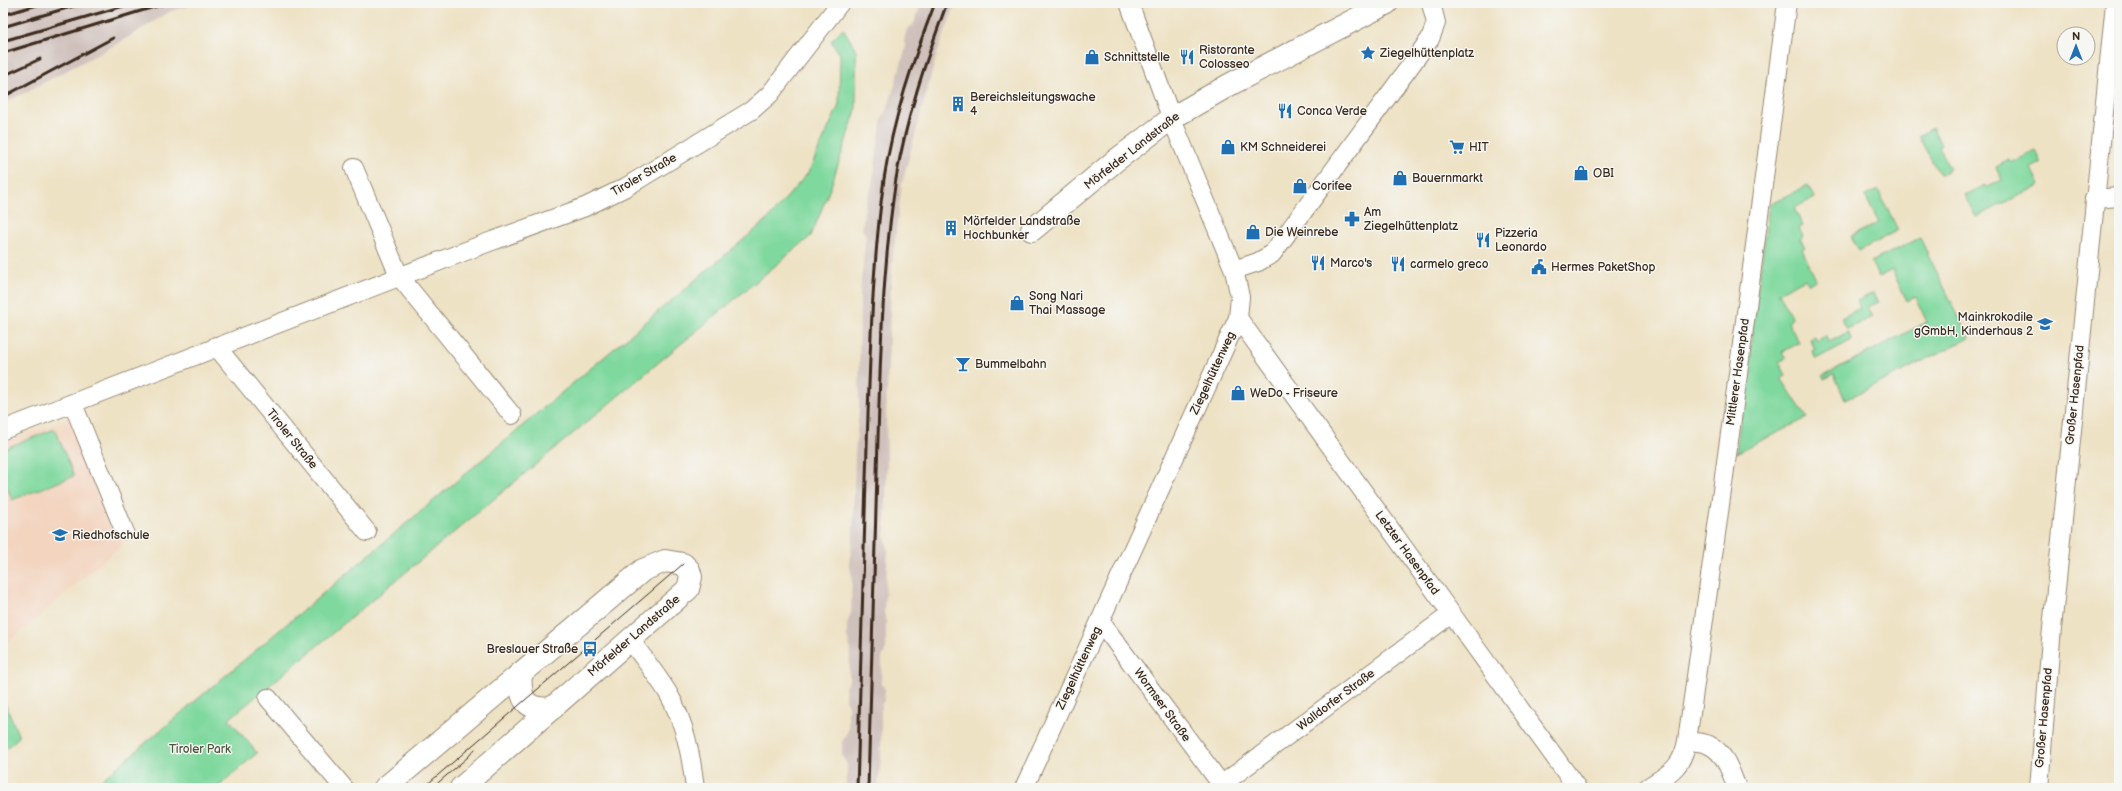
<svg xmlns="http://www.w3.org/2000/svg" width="2122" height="791" font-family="'Balsamiq Sans',sans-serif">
<rect width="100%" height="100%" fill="#f6f6f2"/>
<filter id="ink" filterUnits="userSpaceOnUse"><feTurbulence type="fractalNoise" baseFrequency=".025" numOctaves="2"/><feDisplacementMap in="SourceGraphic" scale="8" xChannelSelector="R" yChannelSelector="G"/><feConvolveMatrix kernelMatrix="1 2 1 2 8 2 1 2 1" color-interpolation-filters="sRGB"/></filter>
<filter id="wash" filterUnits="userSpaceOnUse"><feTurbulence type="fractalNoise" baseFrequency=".012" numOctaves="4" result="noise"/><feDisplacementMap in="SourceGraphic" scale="16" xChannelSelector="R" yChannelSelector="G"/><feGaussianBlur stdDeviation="0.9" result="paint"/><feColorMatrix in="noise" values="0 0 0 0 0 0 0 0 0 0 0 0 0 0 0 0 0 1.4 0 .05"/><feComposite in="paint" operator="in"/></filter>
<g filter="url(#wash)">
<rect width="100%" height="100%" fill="#eee2c5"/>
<path fill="#f3d4bf" d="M68,419L111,527L124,543L3,647V443Z"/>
<g fill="#cfc0bb">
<path d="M3,3H200L171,11L117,44L3,104Z"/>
<path d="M922,3H956L937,53L902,183L892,262L886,413L887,454L885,537L888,549L884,612L886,622V648L882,658L881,682L885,689L884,700L881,706V757L878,788H846L847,764L842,756V742L848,730V705L845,700V687L849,680L850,648L847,637V624L851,612L852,576L849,563L853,537L855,453L859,409L860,292L866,235L862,230L865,204L870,192L874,174L882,118L888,107L906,48L904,41L907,29L913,25Z"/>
</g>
<g fill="#7fd89e" stroke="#5d815e">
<path d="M843,28L856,50V110L831,186L811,236L229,719L257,753L217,788H92L768,219L808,173L839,105L840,54L831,41Z"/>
<path d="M1933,128L1941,145L1938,147L1950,169L1940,175L1918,136Z"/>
<path d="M2035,151L2041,163L2031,168L2040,185L1976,217L1964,195L1985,185L1986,188L2002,180L1996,167L2009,160L2011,163Z"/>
<path d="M1808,185L1814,198L1794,208L1803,226L1799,228L1803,237L1800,239L1805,247L1802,249L1816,280L1808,284L1805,279L1779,293L1792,319L1788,322L1799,343L1782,352L1786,358L1779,362L1786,375L1781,378L1807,418L1736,453L1769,205Z"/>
<path d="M1878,190L1898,230L1859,251L1851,236L1879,223L1865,196Z"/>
<path d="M1920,238L1969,338L1845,400L1834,374L1824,379L1822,376L1927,322L1915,297L1907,301L1892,270L1879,277L1871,262Z"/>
<path d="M1873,293L1878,302L1867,307L1872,317L1847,329L1841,318L1860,308L1857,301Z"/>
<path d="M1848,332L1852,340L1816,359L1812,351L1815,349L1810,339L1815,337L1817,341L1825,336L1829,342Z"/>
<path d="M55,429L74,476L12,500L3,476V449Z"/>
<path d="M3,698L19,737L4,750H3Z"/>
</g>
</g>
<g filter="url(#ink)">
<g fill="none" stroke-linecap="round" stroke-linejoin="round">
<g stroke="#948672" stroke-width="20">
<g id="minor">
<path d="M354,168L399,276L512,415"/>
<path d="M2094,199L2119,197"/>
<path d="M1234,270L1258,262L1272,254L1430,39L1436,23L1431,3"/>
<path d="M1238,318L1577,788"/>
<path d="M216,346L367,532"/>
<path d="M73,404L124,530"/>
<path d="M3,430L484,244L585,207L626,187L752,110L770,94L840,3"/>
<path d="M1100,621L1224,788"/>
<path d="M630,640C643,657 657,675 668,693C685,722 691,755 695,788"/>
<path d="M268,698L344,788"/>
<path d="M1687,741C1694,742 1703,742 1709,745C1725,752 1731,773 1737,788"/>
<path d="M1221,785L1451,614"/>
<path d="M1024,788L1238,318L1240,297L1234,270L1173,122L1129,3"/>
<path d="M1647,788C1668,774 1682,769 1687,741L1733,412L1787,3"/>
<path d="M2039,788L2051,639L2115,3"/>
</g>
</g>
<g stroke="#948672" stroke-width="24">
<g id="secondary">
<path d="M1032,230L1115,161L1172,118L1229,85L1387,3"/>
<path d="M521,673C519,699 525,711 553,708"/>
<path d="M385,788L643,570L665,561L683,564L689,570L691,577L688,589L461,788"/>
</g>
</g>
<use href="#minor" stroke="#fff" stroke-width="18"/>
<use href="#secondary" stroke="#fff" stroke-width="22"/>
<g stroke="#3b2a1e" stroke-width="1">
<path d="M423,788L683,564"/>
<path d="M432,788L468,757L475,749"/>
</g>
<g stroke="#3b2a1e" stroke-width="3">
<path d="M3,15L44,3"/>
<path d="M3,27L84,3"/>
<path d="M3,41L134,3"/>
<path d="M3,53L167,3"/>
<path d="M3,76L40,59"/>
<path d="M3,97L113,38"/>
<path d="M857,788C861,674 863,560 867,445C870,356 872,267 884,179C893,119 913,60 935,3"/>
<path d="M868,788C871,683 874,578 877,473C880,375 881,276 896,179C906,118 926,60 947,3"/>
</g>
</g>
</g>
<defs>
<g id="sight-bare" transform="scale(1.2)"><path d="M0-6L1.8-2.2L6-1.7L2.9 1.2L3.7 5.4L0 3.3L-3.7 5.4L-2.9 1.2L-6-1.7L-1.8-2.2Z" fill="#1f6fb2" stroke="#f6f6f2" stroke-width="2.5" paint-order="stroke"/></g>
<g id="shop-bare" transform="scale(1.2)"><path d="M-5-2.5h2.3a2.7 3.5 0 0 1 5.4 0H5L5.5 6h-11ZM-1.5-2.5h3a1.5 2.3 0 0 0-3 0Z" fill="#1f6fb2" stroke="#f6f6f2" stroke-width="2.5" paint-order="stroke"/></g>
<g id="restaurant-bare" transform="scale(1.2)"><path d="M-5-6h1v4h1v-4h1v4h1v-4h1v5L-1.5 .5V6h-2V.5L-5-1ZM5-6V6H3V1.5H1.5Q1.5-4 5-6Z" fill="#1f6fb2" stroke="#f6f6f2" stroke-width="2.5" paint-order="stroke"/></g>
<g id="building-bare" transform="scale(1.2)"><path d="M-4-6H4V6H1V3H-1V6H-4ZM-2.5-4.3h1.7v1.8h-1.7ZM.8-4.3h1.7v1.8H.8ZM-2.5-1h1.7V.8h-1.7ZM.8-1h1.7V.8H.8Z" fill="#1f6fb2" stroke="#f6f6f2" stroke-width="2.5" paint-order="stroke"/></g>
<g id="supermarket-bare" transform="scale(1.2)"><path d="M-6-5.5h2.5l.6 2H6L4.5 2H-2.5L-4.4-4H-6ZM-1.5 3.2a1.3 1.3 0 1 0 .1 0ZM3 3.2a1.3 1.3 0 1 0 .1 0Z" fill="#1f6fb2" stroke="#f6f6f2" stroke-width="2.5" paint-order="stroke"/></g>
<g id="pharmacy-bare" transform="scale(1.2)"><path d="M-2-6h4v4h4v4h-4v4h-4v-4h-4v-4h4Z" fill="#1f6fb2" stroke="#f6f6f2" stroke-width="2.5" paint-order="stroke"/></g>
<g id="civic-bare" transform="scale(1.2)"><path d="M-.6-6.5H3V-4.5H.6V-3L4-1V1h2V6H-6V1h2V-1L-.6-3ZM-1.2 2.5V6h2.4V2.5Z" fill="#1f6fb2" stroke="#f6f6f2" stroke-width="2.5" paint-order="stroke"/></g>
<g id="school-bare" transform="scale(1.2)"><path d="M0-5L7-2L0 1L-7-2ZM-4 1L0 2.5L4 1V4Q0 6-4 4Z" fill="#1f6fb2" stroke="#f6f6f2" stroke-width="2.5" paint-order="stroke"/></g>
<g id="bar-bare" transform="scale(1.2)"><path d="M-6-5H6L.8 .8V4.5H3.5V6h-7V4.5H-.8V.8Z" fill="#1f6fb2" stroke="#f6f6f2" stroke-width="2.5" paint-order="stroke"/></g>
<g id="bus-bare" transform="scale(1.2)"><path d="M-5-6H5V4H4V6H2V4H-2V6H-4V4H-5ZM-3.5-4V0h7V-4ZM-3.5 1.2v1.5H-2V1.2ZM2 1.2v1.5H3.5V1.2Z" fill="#1f6fb2" stroke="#f6f6f2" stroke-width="2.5" paint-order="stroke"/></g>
</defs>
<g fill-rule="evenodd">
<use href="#sight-bare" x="1368" y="53"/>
<use href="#shop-bare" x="1092" y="57"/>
<use href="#restaurant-bare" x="1187" y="57"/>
<use href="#building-bare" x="958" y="104"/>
<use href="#restaurant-bare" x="1285" y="111"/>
<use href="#shop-bare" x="1228" y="147"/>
<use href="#supermarket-bare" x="1457" y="147"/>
<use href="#shop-bare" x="1581" y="173"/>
<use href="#shop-bare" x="1400" y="178"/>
<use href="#shop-bare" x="1300" y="186"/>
<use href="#pharmacy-bare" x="1352" y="219"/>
<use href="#building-bare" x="951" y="228"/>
<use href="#shop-bare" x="1253" y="232"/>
<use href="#restaurant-bare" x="1483" y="240"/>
<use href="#restaurant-bare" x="1318" y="263"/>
<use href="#restaurant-bare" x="1398" y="264"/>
<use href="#civic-bare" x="1539" y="267"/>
<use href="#shop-bare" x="1017" y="303"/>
<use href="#school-bare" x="2045" y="324"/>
<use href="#bar-bare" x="963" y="364"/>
<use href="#shop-bare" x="1238" y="393"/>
<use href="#school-bare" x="60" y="535"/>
<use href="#bus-bare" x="590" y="649"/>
</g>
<g text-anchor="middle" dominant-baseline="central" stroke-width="3" stroke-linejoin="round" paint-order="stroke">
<g font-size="12" fill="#3b2a1e" stroke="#f6f6f2" text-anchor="start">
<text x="1199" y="50">Ristorante<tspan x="1199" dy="14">Colosseo</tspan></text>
<text x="1380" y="53">Ziegelhüttenplatz</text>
<text x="1104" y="57">Schnittstelle</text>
<text x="970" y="97">Bereichsleitungswache<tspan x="970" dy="14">4</tspan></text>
<text x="1297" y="111">Conca Verde</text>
<text x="1240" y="147">KM Schneiderei</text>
<text x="1469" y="147">HIT</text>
<text x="1593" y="173">OBI</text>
<text x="1412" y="178">Bauernmarkt</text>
<text x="1312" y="186">Corifee</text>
<text x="1364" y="212">Am<tspan x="1364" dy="14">Ziegelhüttenplatz</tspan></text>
<text x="963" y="221">Mörfelder Landstraße<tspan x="963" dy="14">Hochbunker</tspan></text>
<text x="1265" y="232">Die Weinrebe</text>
<text x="1495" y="233">Pizzeria<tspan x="1495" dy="14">Leonardo</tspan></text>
<text x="1330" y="263">Marco's</text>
<text x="1410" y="264">carmelo greco</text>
<text x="1551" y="267">Hermes PaketShop</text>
<text x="1029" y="296">Song Nari<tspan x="1029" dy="14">Thai Massage</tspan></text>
<text x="2033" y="317" text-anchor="end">Mainkrokodile<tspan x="2033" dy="14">gGmbH, Kinderhaus 2</tspan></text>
<text x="975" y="364">Bummelbahn</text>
<text x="1250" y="393">WeDo - Friseure</text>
<text x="72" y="535">Riedhofschule</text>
<text x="578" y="649" text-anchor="end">Breslauer Straße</text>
</g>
<g font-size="12" fill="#3b2a1e" stroke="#f6f6f2">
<text transform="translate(1132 151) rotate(-38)">Mörfelder Landstraße</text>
<text transform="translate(644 175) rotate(-30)">Tiroler Straße</text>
<text transform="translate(1738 372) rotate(-82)">Mittlerer Hasenpfad</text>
<text transform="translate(1213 373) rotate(-65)">Ziegelhüttenweg</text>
<text transform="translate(2075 395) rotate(-84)">Großer Hasenpfad</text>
<text transform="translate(292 439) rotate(51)">Tiroler Straße</text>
<text transform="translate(1407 553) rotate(54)">Letzter Hasenpfad</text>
<text transform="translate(634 636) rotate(-41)">Mörfelder Landstraße</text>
<text transform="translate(1079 668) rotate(-65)">Ziegelhüttenweg</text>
<text transform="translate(1336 700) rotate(-37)">Walldorfer Straße</text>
<text transform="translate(1162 705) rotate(54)">Wormser Straße</text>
<text transform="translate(2044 718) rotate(-85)">Großer Hasenpfad</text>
</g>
<g font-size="12" fill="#4c563e" stroke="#f6f6f2">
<text x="200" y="749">Tiroler Park</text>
</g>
</g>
<rect width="2122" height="791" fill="none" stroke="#f6f6f2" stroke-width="16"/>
<g transform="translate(2076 46)"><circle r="19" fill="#f6f6f2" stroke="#aba49d"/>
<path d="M0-3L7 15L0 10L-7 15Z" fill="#1f6fb2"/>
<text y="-6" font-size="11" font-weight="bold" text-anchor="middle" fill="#3b2a1e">N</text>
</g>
</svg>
